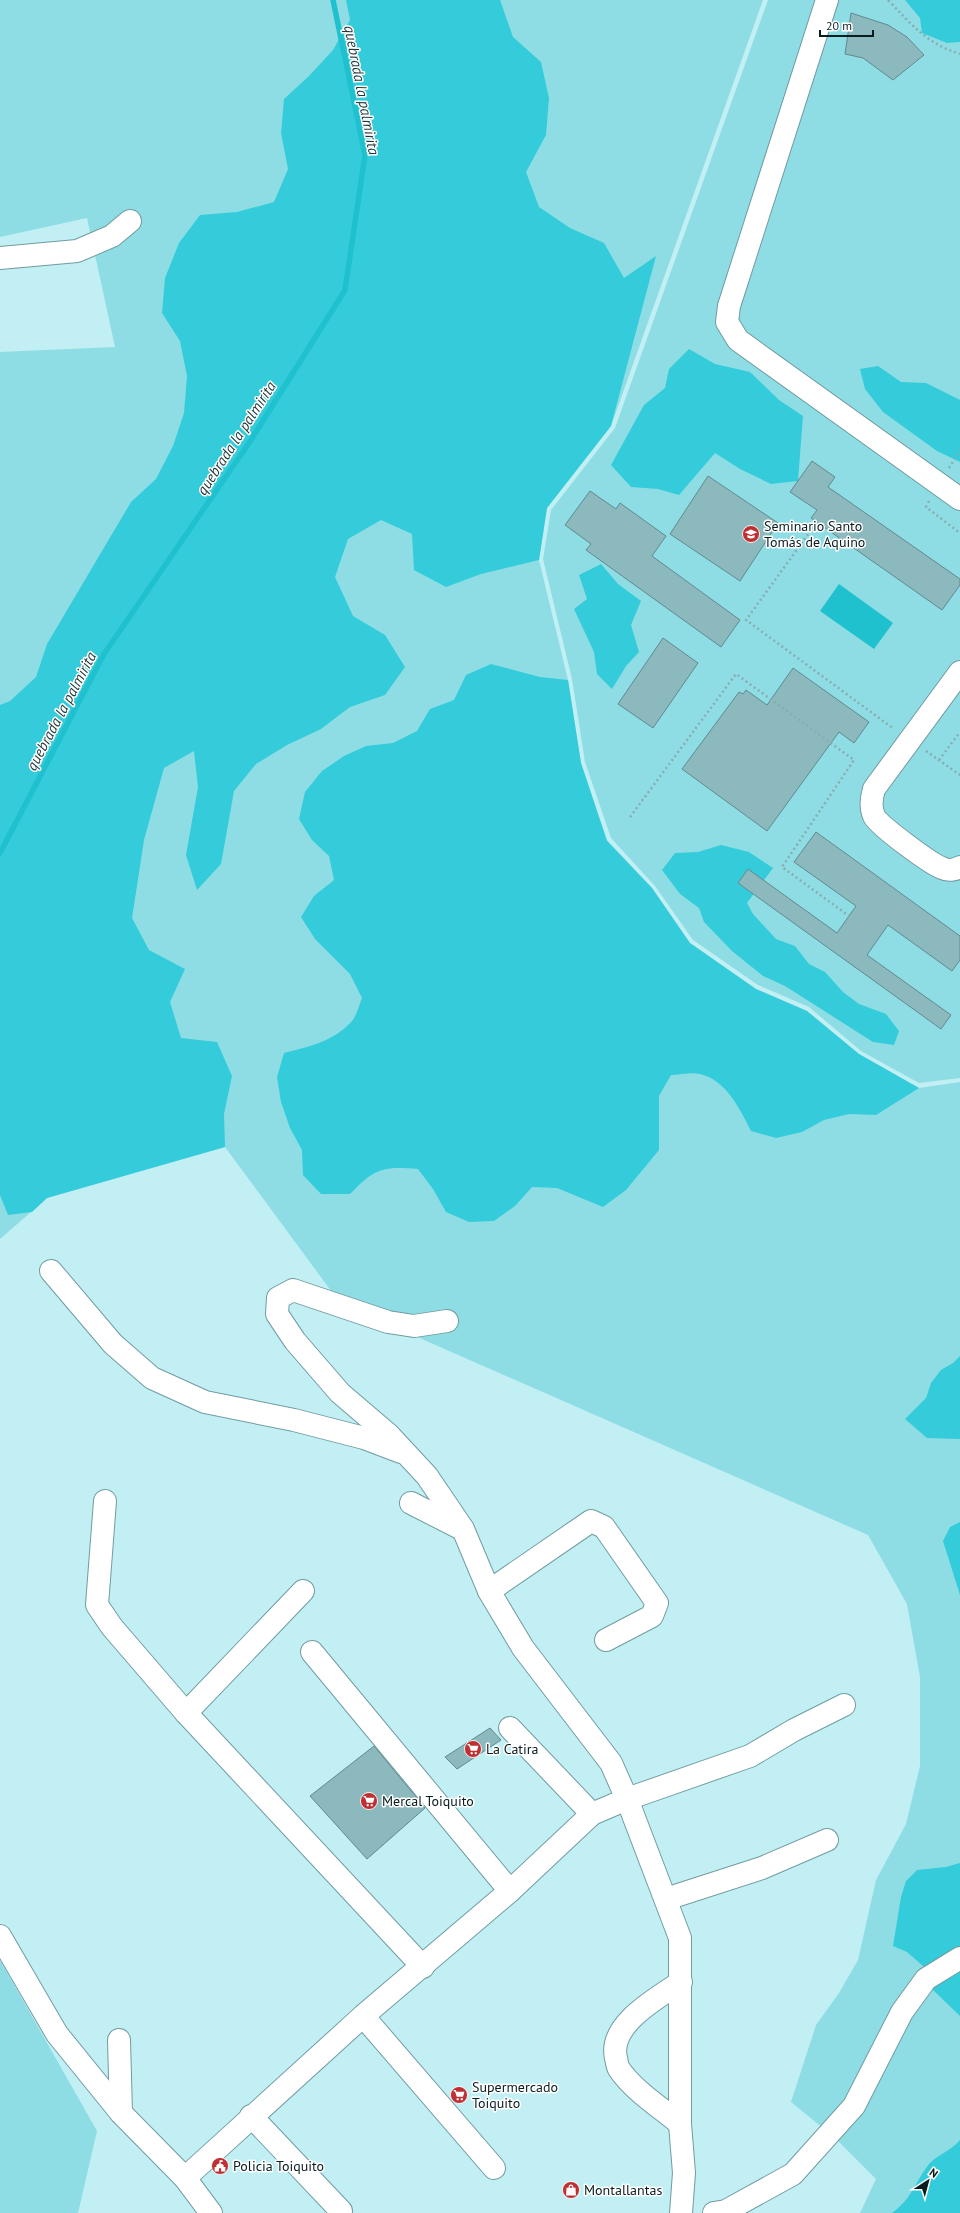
<svg xmlns="http://www.w3.org/2000/svg" width="960" height="2213" font-family="'PT Sans',sans-serif">
<rect width="100%" height="100%" fill="#c1eff4"/>
<g fill="#8edde5">
<path d="M0,0H763L611,426L547,508L539,560L568,680L581,763L607,840L652,888L690,943L756,989L807,1011L859,1054L919,1088L960,1082V2213H860L876,2179L834,2137L791,2102L816,2025L839,1993L858,1960L876,1880L906,1824L920,1766V1677L907,1604L868,1535L340,1303L225,1147L47,1198L0,1239V352L115,347L87,218L0,237Z"/>
<path d="M768,0H960V1078L919,1083L861,1051L809,1007L758,985L693,940L655,886L611,838L585,762L572,679L543,559L551,510L615,428Z"/>
<path d="M0,1960L97,2131L78,2213H0Z"/>
</g>
<g fill="#34ccda">
<path d="M346,0H500L513,37L541,62L549,98L546,135L526,172L539,207L570,228L604,243L624,278L656,256L611,426L547,508L539,560L481,574L446,587L414,570L412,534L381,520L348,539L335,577L353,616L385,635L405,667L385,695L350,707L321,729L287,745L256,764L234,791L221,864L197,890L186,855L198,787L194,751L164,768L144,840L132,918L149,950L185,969L170,1002L181,1038L217,1042L232,1076L224,1114L225,1147L47,1198L32,1212L8,1215L0,1195V705L10,701L36,677L47,644L131,502L156,479L173,446L184,413L187,376L180,341L162,313L165,278L179,243L200,215L237,212L274,202L288,169L281,133L284,99L309,76L333,50L350,20Z"/>
<path d="M905,0H960V42L947,43L922,33L920,18Z"/>
<path d="M689,349L715,364L750,372L779,400L803,416L798,481L771,484L740,469L715,453L679,495L658,489L631,487L611,465L644,405L665,388L669,369Z"/>
<path d="M878,366L901,382L926,383L960,400V462L937,451L883,412L865,389L860,369Z"/>
<path d="M601,564L618,584L641,601L631,625L639,652L626,666L612,689L597,674L594,652L574,609L587,599L579,575Z"/>
<path d="M491,664L540,677L568,680L581,763L607,841L652,888L690,943L756,989L807,1011L859,1054L919,1088L876,1115L849,1114L824,1120L802,1132L776,1138L751,1131C740,1109 726,1080 700,1074C692,1072 680,1075 671,1075L659,1096V1150L626,1190L603,1207L557,1188L532,1187L515,1206L494,1221L469,1222L446,1212L433,1189L418,1169C383,1166 375,1168 350,1194H321L303,1175L302,1150L290,1128L281,1102L277,1077L284,1053C308,1047 335,1041 352,1021C357,1015 359,1005 362,998L350,974L315,939L301,917L314,896L334,880L329,856L312,840L299,819L305,792L322,771L344,756L366,746L393,743L417,731L430,709L454,700L466,675Z"/>
<path d="M721,845L749,852L773,868L747,903L753,914L776,939L795,946L809,964L825,972L843,992L859,1004L886,1014L899,1031L894,1045L873,1042L785,986L763,976L732,951L704,922L699,908L680,894L662,870L675,853L698,852Z"/>
<path d="M960,1356V1439L927,1438L905,1419L926,1398L931,1383L941,1370L953,1363Z"/>
<path d="M960,1522V1595L943,1541L950,1527Z"/>
<path d="M960,1863V2016L931,1988V1973L907,1952L893,1946L901,1897L906,1881L917,1870L946,1867Z"/>
<path d="M960,2140V2213H892C913,2198 915,2181 930,2163C939,2154 952,2150 960,2140Z"/>
</g>
<path fill="#20c1cf" d="M839,584L893,623L874,649L820,611Z"/>
<g fill="none" stroke-linecap="round" stroke-linejoin="round">
<path stroke="#20c1cf" stroke-width="5.5" d="M0,853L104,654L249,443L345,290L365,155L333,0"/>
</g>
<g fill="#8cb9bd" stroke="#608a8f">
<path d="M851,13L888,25L907,37L924,55L893,80L863,58L845,54Z"/>
<path d="M812,461L835,477L828,487L960,579V585L942,610L811,518L817,510L790,492Z"/>
<path d="M708,476L778,523L740,581L670,534Z"/>
<path d="M590,491L616,509L620,503L666,536L652,556L740,620L721,647L586,550L591,544L565,525Z"/>
<path d="M663,638L698,663L653,728L618,704Z"/>
<path d="M793,668L869,722L854,743L839,732L767,831L682,769L739,692L743,694L746,690L767,705Z"/>
<path d="M816,832L960,936V960L952,971L888,925L867,955L951,1015L941,1029L738,883L748,869L837,933L856,906L794,862Z"/>
<path d="M490,1728L501,1740L457,1769L445,1757Z"/>
<path d="M374,1746L425,1808L367,1859L310,1796Z"/>
</g>
<g fill="none" stroke-linecap="round" stroke-linejoin="round">
<g stroke="#719ca1" stroke-width="24">
<g id="minor">
<path d="M827,0L729,306L727,322L738,340L960,499"/>
<path d="M0,258L77,251L112,236L130,221"/>
<path d="M960,672L874,789C871,799 870,807 874,816C879,826 931,864 942,868C948,871 955,870 960,867"/>
<path d="M51,1271L113,1344L152,1378L205,1402L294,1420L364,1438L401,1452"/>
<path d="M447,1321L414,1326L388,1322L293,1290L278,1298L277,1314L295,1341L340,1393L388,1434L427,1476L463,1529L489,1591L523,1648L611,1763L627,1799L680,1938V2124L684,2173L681,2213"/>
<path d="M105,1501L97,1605L112,1627L186,1713L423,1967"/>
<path d="M411,1503L462,1529"/>
<path d="M489,1591L591,1521L604,1527L657,1603L652,1616L606,1640"/>
<path d="M312,1652L510,1891"/>
<path d="M186,1713L303,1591"/>
<path d="M510,1728L592,1814"/>
<path d="M666,1899L762,1868L827,1840"/>
<path d="M0,1936L57,2034L121,2113L185,2178L211,2213"/>
<path d="M363,2016L494,2168"/>
<path d="M119,2040L121,2113"/>
<path d="M251,2116L341,2211"/>
<path d="M680,2124C660,2107 634,2091 619,2069C617,2066 617,2062 616,2058C608,2025 657,1998 681,1982"/>
<path d="M185,2178L363,2016L510,1891L592,1814L627,1799L750,1756L794,1730L844,1705"/>
<path d="M714,2213L726,2211L793,2174L854,2106L902,2012L926,1979L960,1958"/>
</g>
</g>
<g stroke="#88adb1" stroke-width="2.5" stroke-dasharray="2 3" stroke-linecap="butt">
<path d="M888,0C912,25 926,43 960,54"/>
<path d="M949,468L960,450"/>
<path d="M929,501L926,507L960,533"/>
<path d="M817,522L746,620L894,729"/>
<path d="M926,751L960,775"/>
<path d="M939,760L960,732"/>
<path d="M630,817L736,674L854,760L782,867L849,916"/>
</g>
<use href="#minor" stroke="#fff" stroke-width="22"/>
</g>
<defs>
<g id="university-disc" transform="scale(0.9)"><circle r="9.5" fill="#bf3033" stroke="#fff"/><path d="M0-5L7-2L0 1L-7-2ZM-4 1L0 2.5L4 1V4Q0 6-4 4Z" fill="#fff"/></g>
<g id="supermarket-disc" transform="scale(0.9)"><circle r="9.5" fill="#bf3033" stroke="#fff"/><path d="M-6-5.5h2.5l.6 2H6L4.5 2H-2.5L-4.4-4H-6ZM-1.5 3.2a1.3 1.3 0 1 0 .1 0ZM3 3.2a1.3 1.3 0 1 0 .1 0Z" fill="#fff"/></g>
<g id="civic-disc" transform="scale(0.9)"><circle r="9.5" fill="#bf3033" stroke="#fff"/><path d="M-.6-6.5H3V-4.5H.6V-3L4-1V1h2V6H-6V1h2V-1L-.6-3ZM-1.2 2.5V6h2.4V2.5Z" fill="#fff"/></g>
<g id="shop-disc" transform="scale(0.9)"><circle r="9.5" fill="#bf3033" stroke="#fff"/><path d="M-5-2.5h2.3a2.7 3.5 0 0 1 5.4 0H5L5.5 6h-11ZM-1.5-2.5h3a1.5 2.3 0 0 0-3 0Z" fill="#fff"/></g>
</defs>
<g fill-rule="evenodd">
<use href="#university-disc" x="751" y="534"/>
<use href="#supermarket-disc" x="473" y="1749"/>
<use href="#supermarket-disc" x="369" y="1801"/>
<use href="#supermarket-disc" x="459" y="2095"/>
<use href="#civic-disc" x="220" y="2166"/>
<use href="#shop-disc" x="571" y="2190"/>
</g>
<g text-anchor="middle" dominant-baseline="central" stroke-width="3" stroke-linejoin="round" paint-order="stroke">
<g font-size="14" fill="#0a1c1e" stroke="#fff" text-anchor="start">
<text x="764" y="526">Seminario Santo<tspan x="764" dy="16">Tomás de Aquino</tspan></text>
<text x="486" y="1749">La Catira</text>
<text x="382" y="1801">Mercal Toiquito</text>
<text x="472" y="2087">Supermercado<tspan x="472" dy="16">Toiquito</tspan></text>
<text x="233" y="2166">Policia Toiquito</text>
<text x="584" y="2190">Montallantas</text>
</g>
<g font-size="15" font-style="italic" fill="#1d3537" stroke="#fff">
<text transform="translate(362 90) rotate(79)">quebrada la palmirita</text>
<text transform="translate(236 438) rotate(-57)">quebrada la palmirita</text>
<text transform="translate(61 711) rotate(-62)">quebrada la palmirita</text>
</g>
</g>
<g transform="translate(928 2181) rotate(36)" stroke="#ffffff" stroke-width="3" paint-order="stroke">
<path d="M0-3L7 15L0 10L-7 15Z" fill="#0a1c1e"/>
<text y="-6" font-size="11" font-weight="bold" text-anchor="middle" fill="#0a1c1e">N</text>
</g>
<path d="M820 30v6h53v-6" fill="none" stroke="#0a1c1e" stroke-width="2"/>
<text x="826" y="30" font-size="12" fill="#0a1c1e" stroke="#ffffff" stroke-width="3" paint-order="stroke">20 m</text>
</svg>
